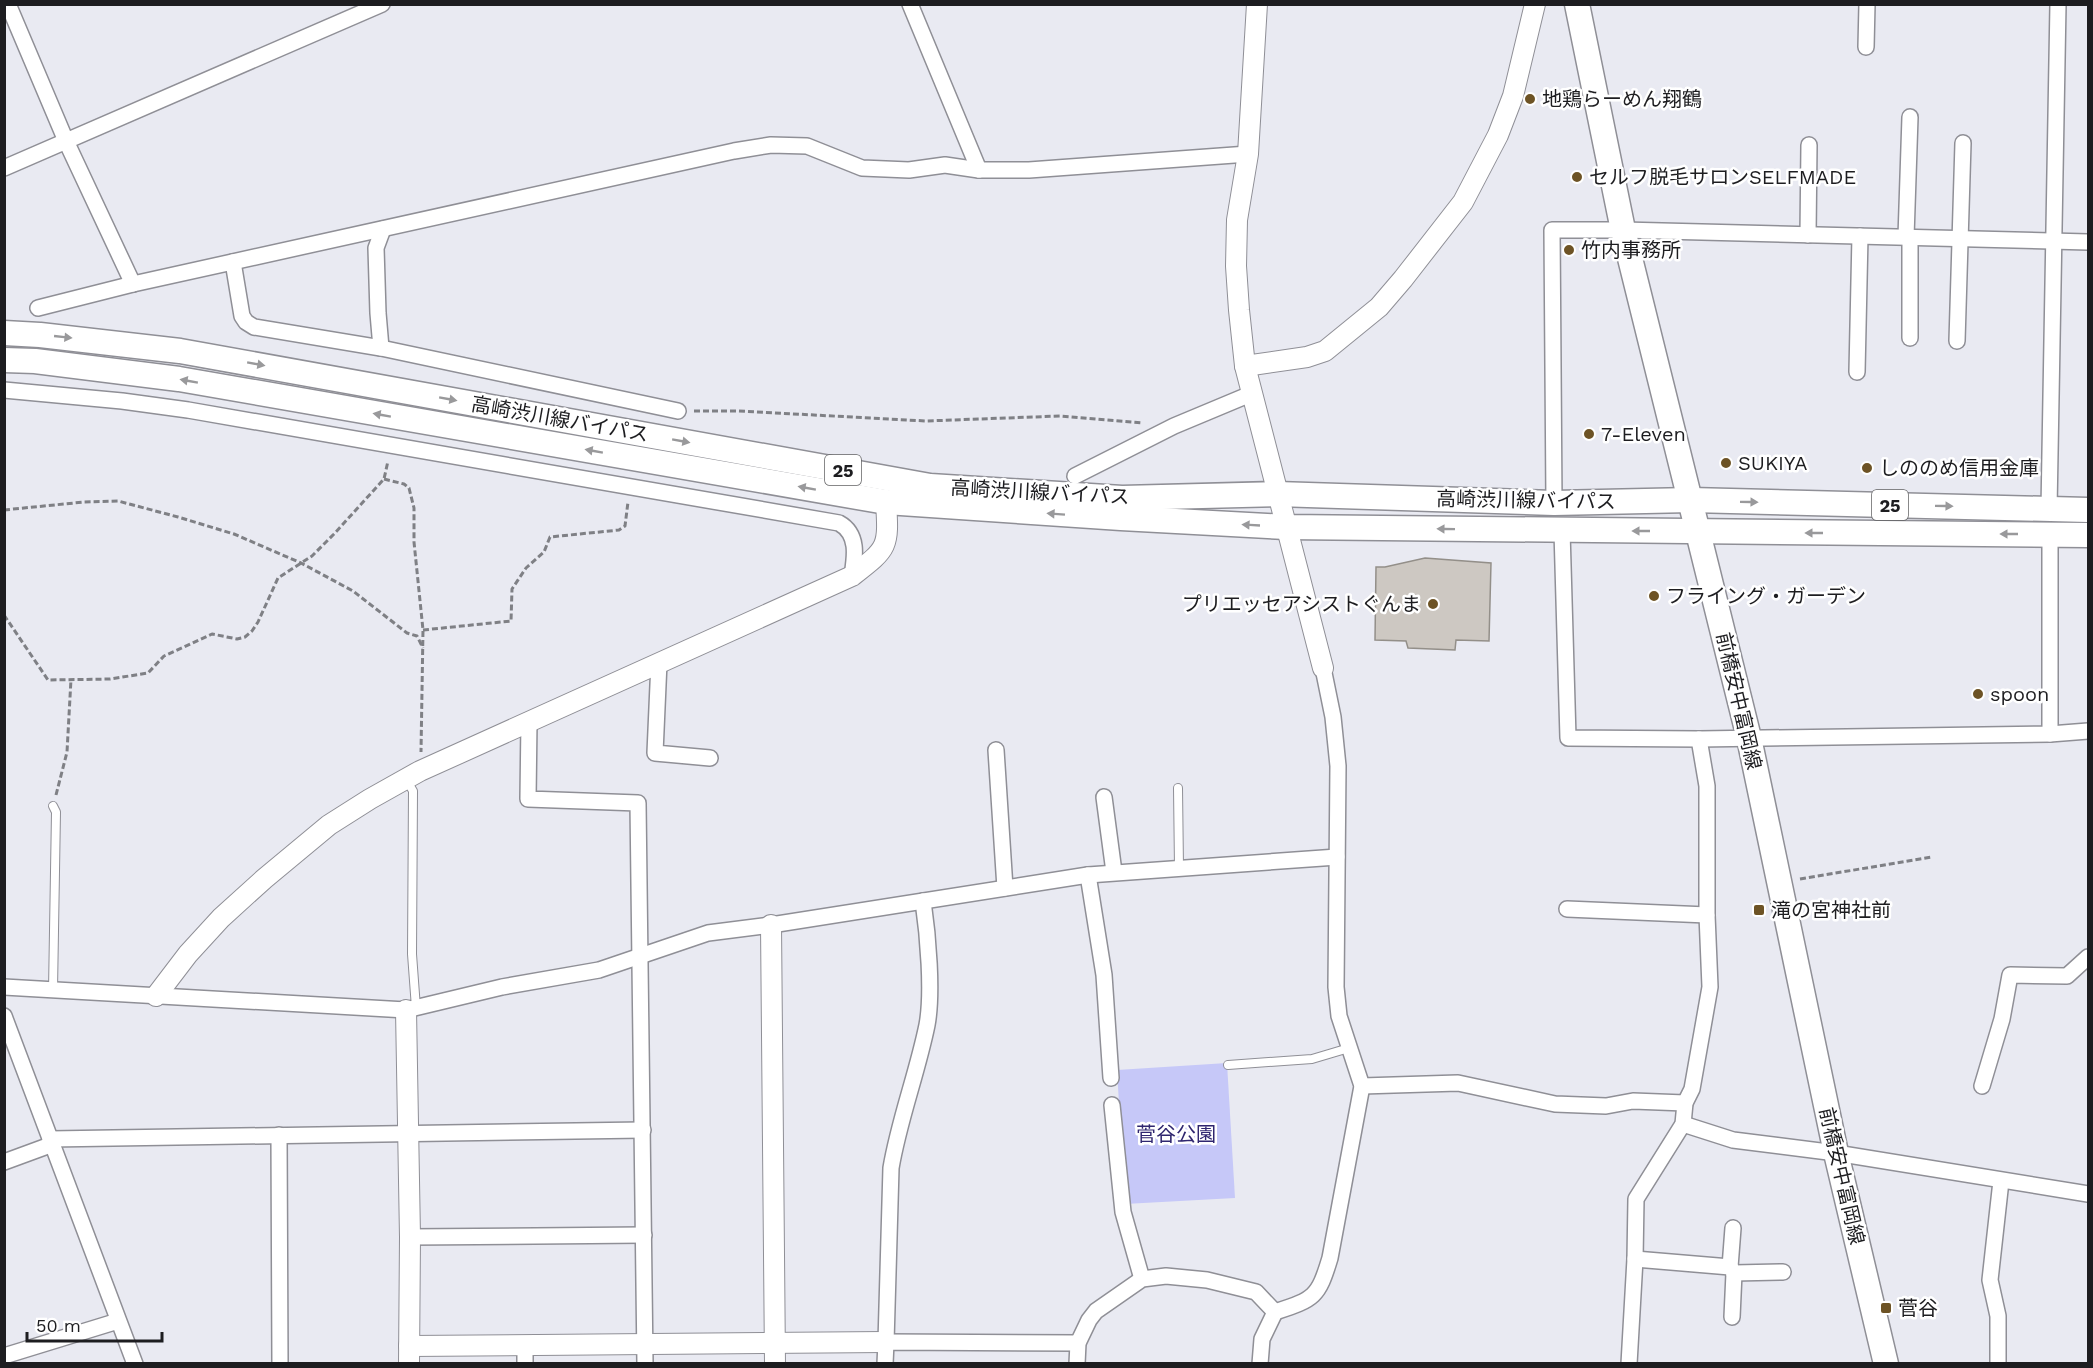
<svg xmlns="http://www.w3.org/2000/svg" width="2093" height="1368" font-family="'Work Sans','Noto Sans JP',sans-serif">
<rect width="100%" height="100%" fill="#e9eaf2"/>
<path fill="#c6c8f8" d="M1227,1063L1235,1198L1125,1204L1117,1070Z"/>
<path fill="#cdc8c2" stroke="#938f89" stroke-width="1.5" d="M1425,558L1491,563L1489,641L1456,640L1455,650L1408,648L1406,641L1375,640L1376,567H1385Z"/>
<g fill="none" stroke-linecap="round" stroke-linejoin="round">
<g stroke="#8f8f96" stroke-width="10">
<g id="service">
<path d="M407,781L413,791L412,954L416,1008"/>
<path d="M1178,788L1179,868"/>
<path d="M53,806L56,812L53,990"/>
<path d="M1228,1065L1312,1059L1349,1048"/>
</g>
</g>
<g stroke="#8f8f96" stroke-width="18">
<g id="minor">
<path d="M8,4L66,141L133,284"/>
<path d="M910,4L979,170"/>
<path d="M1866,47L1867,4"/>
<path d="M4,168L382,4"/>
<path d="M1808,235L1809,145"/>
<path d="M1906,237L1910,117"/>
<path d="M233,262L242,316L246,322L254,327L381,348L678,411"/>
<path d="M38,308L133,284L734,151L771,145L807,146L862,168L909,170L945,165L979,170H1029L1248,154"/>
<path d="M1910,338V237"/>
<path d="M1957,341L1963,143"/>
<path d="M381,348L378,313L376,248L383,229"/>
<path d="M1857,372L1860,236"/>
<path d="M4,390L122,401L188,410L839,523C859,534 855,557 852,576"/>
<path d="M1075,476L1174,426L1253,393"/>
<path d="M1554,503L1552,230H1623L2088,242"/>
<path d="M2049,509L2058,4"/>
<path d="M1562,531L1568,738L1699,739L2050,734L2088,731"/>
<path d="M2050,534V734"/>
<path d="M659,662L655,753L710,758"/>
<path d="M529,721L528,799L638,803L645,1364"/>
<path d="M996,750L1005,888"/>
<path d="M1104,797L1114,872"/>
<path d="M1088,875L1104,975L1111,1078"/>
<path d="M1567,909L1707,915"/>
<path d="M4,987L406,1010L502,987L599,970L708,933L771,925L1088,875L1337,857"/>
<path d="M4,1016L135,1364"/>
<path d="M1362,1086L1458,1083L1555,1104L1606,1106L1633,1101L1685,1103"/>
<path d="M1982,1086L2002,1019L2010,975L2067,976L2088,957"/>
<path d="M1112,1105L1123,1212L1142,1279"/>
<path d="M1683,1124L1733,1140L1836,1153L2088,1194"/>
<path d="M279,1135L280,1364"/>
<path d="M50,1139L643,1130"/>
<path d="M4,1162L53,1144"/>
<path d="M410,1237L644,1235"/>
<path d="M1635,1259L1730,1267L1734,1273L1783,1272"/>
<path d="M1730,1267L1733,1228"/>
<path d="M1732,1317L1734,1273"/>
<path d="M886,1342L891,1168C899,1120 917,1074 927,1025C933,993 928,935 923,901"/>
<path d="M525,1345V1364"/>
<path d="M4,1356L118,1321"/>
<path d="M885,1364L886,1342L1078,1343"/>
<path d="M1077,1364L1078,1343L1089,1320L1096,1311L1142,1279L1166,1276L1207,1280L1256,1292L1275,1312C1314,1299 1318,1298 1330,1258L1362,1086L1339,1016L1336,987L1338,766L1333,717L1323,668"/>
<path d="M1260,1364L1262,1339L1275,1312"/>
<path d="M1629,1364L1635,1259L1636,1199L1683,1124L1685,1103L1692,1089L1710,987L1707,915V786L1699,739"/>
<path d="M1998,1364V1316L1990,1280L2001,1181"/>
</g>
</g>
<g stroke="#8f8f96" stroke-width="22">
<g id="tertiary">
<path d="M1257,4L1248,154L1237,220L1236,266L1239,310L1245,366L1323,668"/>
<path d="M1245,366L1307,357L1325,351L1379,307L1403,279L1463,202L1498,135L1513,96L1535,4"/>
<path d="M771,925L775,1364"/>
<path d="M156,996L188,954L221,918L264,879L329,825L370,799L420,771L852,576C888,548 889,548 886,502"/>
<path d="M406,1010L410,1237L409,1364"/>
<path d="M409,1346L886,1342"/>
</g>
</g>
<g stroke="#8f8f96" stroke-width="27">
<g id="primary">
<path d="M1577,4L1623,230L1749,738L1836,1153L1886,1364"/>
<path d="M4,333L40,335L180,351L930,486L1122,498L1277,494L1554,503L1691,500L2088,510"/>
<path d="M4,360L35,361L179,379L886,502L1121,518L1286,527L2088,535"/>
</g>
</g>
<g stroke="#7f8085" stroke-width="3" stroke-dasharray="6 3" stroke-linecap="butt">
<path d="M694,411H739L926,421L1060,416L1142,423"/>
<path d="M384,479L404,484L409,488L414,508V542L423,630L421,752"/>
<path d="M4,510L84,502L118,501L178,517L234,534L301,563L353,591L407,633L417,636L423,648"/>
<path d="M4,615L48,680L110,679L148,673L164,656L212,634L237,639L245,637L252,631L258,622L278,578L312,556L334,534L384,479L388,461"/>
<path d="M423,630L511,621L512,589L526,568L544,552L550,537L619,530L625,526L628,502"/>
<path d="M56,795L67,752L71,679"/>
<path d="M1800,879L1932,857"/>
</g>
<use href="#service" stroke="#fff" stroke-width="8"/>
<use href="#minor" stroke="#fff" stroke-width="15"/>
<use href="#tertiary" stroke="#fff" stroke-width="20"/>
<use href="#primary" stroke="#fff" stroke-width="24"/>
</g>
<defs><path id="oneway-solid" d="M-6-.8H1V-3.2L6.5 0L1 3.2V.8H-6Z" transform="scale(1.5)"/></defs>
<g fill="#99999b">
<use href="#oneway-solid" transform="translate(63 337) rotate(6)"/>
<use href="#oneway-solid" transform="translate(256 364) rotate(10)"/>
<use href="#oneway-solid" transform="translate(189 381) rotate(-170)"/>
<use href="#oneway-solid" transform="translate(448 399) rotate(10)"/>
<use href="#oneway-solid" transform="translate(382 415) rotate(-170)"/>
<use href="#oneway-solid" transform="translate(681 441) rotate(10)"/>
<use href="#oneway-solid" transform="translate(594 451) rotate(-170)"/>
<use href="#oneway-solid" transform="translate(807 488) rotate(-170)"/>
<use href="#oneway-solid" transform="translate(1749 502) rotate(1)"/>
<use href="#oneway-solid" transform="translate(1944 506) rotate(1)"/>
<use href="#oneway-solid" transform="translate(1056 514) rotate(-176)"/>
<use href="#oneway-solid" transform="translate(1251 525) rotate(-177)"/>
<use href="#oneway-solid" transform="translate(1446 529) rotate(-179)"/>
<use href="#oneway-solid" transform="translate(1641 531) rotate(-180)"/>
<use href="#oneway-solid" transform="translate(1814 533) rotate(-180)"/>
<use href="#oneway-solid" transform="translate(2009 534) rotate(-180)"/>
</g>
<g fill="#6d5325" stroke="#fff" stroke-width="2">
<circle cx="1530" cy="99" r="6"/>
<circle cx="1577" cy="177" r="6"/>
<circle cx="1569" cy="250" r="6"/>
<circle cx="1589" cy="434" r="6"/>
<circle cx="1726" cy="463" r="6"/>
<circle cx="1867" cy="468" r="6"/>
<circle cx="1654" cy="596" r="6"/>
<circle cx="1433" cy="604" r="6"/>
<circle cx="1978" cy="694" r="6"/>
<rect x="1753" y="904" width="12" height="12" rx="3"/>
<rect x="1880" y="1302" width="12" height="12" rx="3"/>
</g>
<g text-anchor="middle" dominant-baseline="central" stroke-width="5" stroke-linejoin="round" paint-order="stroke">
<g fill="#fff" stroke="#616163" stroke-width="1.5">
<rect x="825" y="455" width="36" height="30" rx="4.5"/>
<rect x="1872" y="490" width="36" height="30" rx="4.5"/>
</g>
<g font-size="18" font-weight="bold" fill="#1d1d20">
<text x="843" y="470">25</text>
<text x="1890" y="505">25</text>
</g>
<g font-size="20" fill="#1d1d20" stroke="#fff" text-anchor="start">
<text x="1542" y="99">地鶏らーめん翔鶴</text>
<text x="1589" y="177">セルフ脱毛サロンSELFMADE</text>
<text x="1581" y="250">竹内事務所</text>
<text x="1601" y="434">7-Eleven</text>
<text x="1738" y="463">SUKIYA</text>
<text x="1879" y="468">しののめ信用金庫</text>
<text x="1666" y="596">フライング・ガーデン</text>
<text x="1421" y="604" text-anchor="end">プリエッセアシストぐんま</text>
<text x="1990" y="694">spoon</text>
<text x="1771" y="910">滝の宮神社前</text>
<text x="1898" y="1308">菅谷</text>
</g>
<g font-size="20" fill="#1d1d20" stroke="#fff">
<text transform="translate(560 419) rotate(10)">高崎渋川線バイパス</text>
<text transform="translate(1040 492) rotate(3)">高崎渋川線バイパス</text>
<text transform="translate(1526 500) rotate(1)">高崎渋川線バイパス</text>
<text transform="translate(1739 701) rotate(77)">前橋安中富岡線</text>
<text transform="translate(1842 1176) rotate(77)">前橋安中富岡線</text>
</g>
<g font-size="20" fill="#2f266f" stroke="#fff">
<text x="1176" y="1134">菅谷公園</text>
</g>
</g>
<rect width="2093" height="1368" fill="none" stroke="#1d1d20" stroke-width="12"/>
<path d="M27 1332v9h135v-9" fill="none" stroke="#1d1d20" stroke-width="3"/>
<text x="36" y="1332" font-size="18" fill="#1d1d20" stroke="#ffffff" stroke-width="4.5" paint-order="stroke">50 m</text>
</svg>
